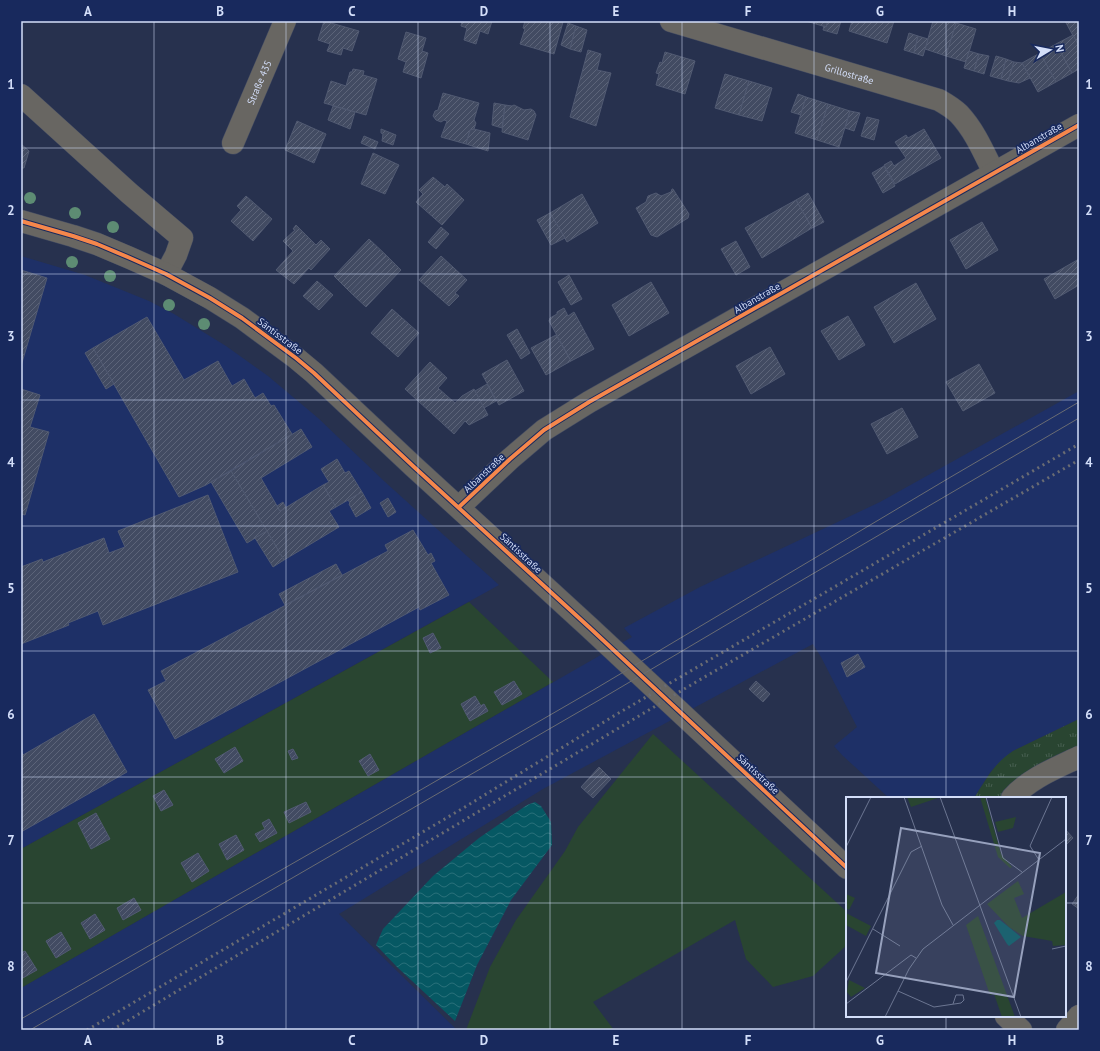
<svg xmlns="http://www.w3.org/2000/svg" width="1100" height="1051" font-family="'PT Sans',sans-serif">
<defs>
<pattern id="grass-tufts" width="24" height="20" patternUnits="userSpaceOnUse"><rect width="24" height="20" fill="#294531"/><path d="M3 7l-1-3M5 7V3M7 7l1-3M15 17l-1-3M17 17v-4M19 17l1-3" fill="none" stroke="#475f50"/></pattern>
<pattern id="water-waves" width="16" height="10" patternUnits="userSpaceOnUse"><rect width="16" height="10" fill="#065863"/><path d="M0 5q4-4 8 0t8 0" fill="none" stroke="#29707a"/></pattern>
<pattern id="building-hatch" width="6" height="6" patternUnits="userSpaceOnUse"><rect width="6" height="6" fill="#424b62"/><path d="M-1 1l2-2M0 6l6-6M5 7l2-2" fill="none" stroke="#5c6479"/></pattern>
</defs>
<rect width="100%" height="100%" fill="#27314e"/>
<g fill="#1e3067">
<path d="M21,256L85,275L149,301L174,314L226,346L268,376L318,418L384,481L499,585L21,849Z"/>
<path d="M1079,391V719L1013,751L991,771L974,798H889L842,755L834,746L857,727L821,657L813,644L543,789L339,914L457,1030H21V988L632,637L624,628L700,587L880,502Z"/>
</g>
<path fill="url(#grass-tufts)" d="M1079,719V749L1010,786L1000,798H974C986,780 994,763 1013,751Z"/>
<g fill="#294531">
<path d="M469,602L553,682L21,988V849Z"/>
<path d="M653,734L847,912V945L813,976L773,987L746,959L735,920L593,1002L614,1030H466L490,967L516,920L565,851L578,827Z"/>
</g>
<path fill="url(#water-waves)" d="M535,802L541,806L551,822L552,845L511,900L477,965L455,1021L397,967L376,945L383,929L433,876L479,838L527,805Z"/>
<g fill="url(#building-hatch)" stroke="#515a72">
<path d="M324,21L359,31L352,51L343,48L341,55L327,51L330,44L318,40Z"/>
<path d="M462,21H492L488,34L480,31L476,44L464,40L467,28L461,26Z"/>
<path d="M525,21L563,22L554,54L520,44L525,29L523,28Z"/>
<path d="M806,21H828L826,27Z"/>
<path d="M828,21H841L837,34L823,30L824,26L826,27Z"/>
<path d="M852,21H894L887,43L849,31Z"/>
<path d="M933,21H950L956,23L946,56L925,49Z"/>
<path d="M1065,21H1079V42L1077,43Z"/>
<path d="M568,23L576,26L570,49L561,45Z"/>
<path d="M956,23L976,29L966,62L946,56Z"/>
<path d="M576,26L587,30L581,52L570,49Z"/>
<path d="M406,32L426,38L422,51L428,53L421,78L403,72L406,62L398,59Z"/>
<path d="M909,33L918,36L914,53L904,50Z"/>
<path d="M1073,35L1079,46V69L1072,73L1056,44Z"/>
<path d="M918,36L928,39L923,56L914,53Z"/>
<path d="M1056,44L1072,73L1056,82L1040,53Z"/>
<path d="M588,50L601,54L597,70L611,73L596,126L570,117Z"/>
<path d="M969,51L979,54L974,71L964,68Z"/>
<path d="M665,52L695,61L685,94L656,85L659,74L656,73L660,62L662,63Z"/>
<path d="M1040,53L1056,82L1038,92L1022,63Z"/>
<path d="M979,54L989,56L984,74L974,71Z"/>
<path d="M996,56L1006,59L1001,79L990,76Z"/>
<path d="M1006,59L1014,62L1008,81L1001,79Z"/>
<path d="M1014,62L1022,63L1030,78L1019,83L1008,81Z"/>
<path d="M353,69L364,71L363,75L377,79L366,115L324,103L331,81L346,86L350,72H352Z"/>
<path d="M725,74L749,81L739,115L715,108Z"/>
<path d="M749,81L772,88L762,121L739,115Z"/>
<path d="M443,93L479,103L474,120L476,123L474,129L470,130L466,144L441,137L447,121L444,120L441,122L436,120L433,116L435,111L438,110Z"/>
<path d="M798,94L806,97L801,115L791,112Z"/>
<path d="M806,97L828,104L817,140L795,133Z"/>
<path d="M494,103L505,105L502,128L492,125Z"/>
<path d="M828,104L850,111L839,147L817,140Z"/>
<path d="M505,105L512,106L514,105L524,110L531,109L534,111L536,115L528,140L502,132Z"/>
<path d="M333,106L355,112L350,129L328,120Z"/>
<path d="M850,111L860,113L854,131L845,128Z"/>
<path d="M867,117L879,120L874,140L861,136Z"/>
<path d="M297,121L326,134L314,163L285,150Z"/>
<path d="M381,129L396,135L393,145L382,141L383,134L381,133Z"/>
<path d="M474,129L490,133L488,151L466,144L470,130Z"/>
<path d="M924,129L941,158L895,184L884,165L891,161L894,166L906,158L895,142L906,135L908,138Z"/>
<path d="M364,136L378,142L375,149L361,143Z"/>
<path d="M21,144L29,151L24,168H21Z"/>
<path d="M373,153L399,165L385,194L361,184Z"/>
<path d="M884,166L895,186L883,193L872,173Z"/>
<path d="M433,177L445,187L447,184L464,200L442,225L416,202L423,194L419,190Z"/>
<path d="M672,189H673L689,214L688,218L657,237L651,235L636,208L646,202L648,196L656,193L661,196L671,192Z"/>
<path d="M808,193L824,222L812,228L796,200Z"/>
<path d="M582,194L598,223L567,242L550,213Z"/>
<path d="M246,196L272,219L253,241L231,221L241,210L237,206Z"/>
<path d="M796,200L812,228L762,258L745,228Z"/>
<path d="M550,213L565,238L551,245L537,220Z"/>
<path d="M982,222L998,250L966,269L950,240Z"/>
<path d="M296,225L316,245L321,240L330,249L311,270L309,268L294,284L276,270L293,251L283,241L295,230L293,229Z"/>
<path d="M441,227L449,234L436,249L428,242Z"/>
<path d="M369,239L386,255L350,292L334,276Z"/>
<path d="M736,241L750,267L736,275L721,249Z"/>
<path d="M386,255L401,270L366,307L350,292Z"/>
<path d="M441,256L467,280L455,293L459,296L449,306L419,280Z"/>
<path d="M1079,259V285L1055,299L1044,279Z"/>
<path d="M21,270L47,278L21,366Z"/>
<path d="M569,275L582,299L571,305L558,282Z"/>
<path d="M317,281L333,295L319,310L303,296Z"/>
<path d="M651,282L669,313L629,336L612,305Z"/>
<path d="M916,283L936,319L894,343L874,307Z"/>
<path d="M564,308L568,316L574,312L594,349L571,361L549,321L550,318L557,314V312Z"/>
<path d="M392,309L419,333L398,357L371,333Z"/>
<path d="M848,316L865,345L839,360L821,331Z"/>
<path d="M147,317L184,380L218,361L232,386L244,379L255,398L263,393L271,406L274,405L292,434L206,485L179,497L93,348Z"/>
<path d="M517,329L530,353L521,359L507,335Z"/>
<path d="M556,335L571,361L546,375L531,348Z"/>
<path d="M770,347L785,374L751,394L736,366Z"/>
<path d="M93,348L114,384L106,389L85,353Z"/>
<path d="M507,360L524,391L499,405L482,374Z"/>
<path d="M430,362L447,378L438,388L455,403L462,396L474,389L488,415L469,425L465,421L454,434L405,389Z"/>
<path d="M979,364L995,393L963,411L946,382Z"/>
<path d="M487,384L496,401L484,408L475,391Z"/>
<path d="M21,389L40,395L30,427L49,432L25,515L21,514Z"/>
<path d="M902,408L918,437L887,454L871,424Z"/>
<path d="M301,429L312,447L261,478L280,511L323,485L336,507L329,511L339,527L284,560L231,471Z"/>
<path d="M337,459L345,473L349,471L362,492L336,507L323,485L329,482L321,469Z"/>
<path d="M231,471L267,531L247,543L211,482Z"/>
<path d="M362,492L371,508L356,517L349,504L350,503L348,500Z"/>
<path d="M208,495L238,572L103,625L98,611L68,623L69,625L21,644V567L42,559L43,562L104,538L109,553L125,547L118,531Z"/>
<path d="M388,498L396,512L388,517L380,503Z"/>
<path d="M283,502L286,508L280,511L277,506Z"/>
<path d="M413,530L428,555L431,553L435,561L431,563L449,595L420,610L419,607L175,739L148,690L166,681L161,671L388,551L385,545Z"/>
<path d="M267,531L284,560L273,567L255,538Z"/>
<path d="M336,564L342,575L285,605L279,594Z"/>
<path d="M433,633L441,648L430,653L423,638Z"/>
<path d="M858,654L865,667L847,677L841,663Z"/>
<path d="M514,681L522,694L502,705L494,692Z"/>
<path d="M756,681L770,694L763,702L749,689Z"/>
<path d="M475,696L481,706L466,714L461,704Z"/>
<path d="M484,704L488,711L470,721L466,714Z"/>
<path d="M94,714L127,772L21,832V751L23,755Z"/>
<path d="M235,747L243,761L224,773L215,759Z"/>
<path d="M293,749L298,758L292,760L288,751Z"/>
<path d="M370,754L379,770L368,776L359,761Z"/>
<path d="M599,767L611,779L593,798L581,787Z"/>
<path d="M164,790L173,805L161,811L153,796Z"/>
<path d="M306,802L311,812L289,823L284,812Z"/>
<path d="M96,813L110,839L91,849L78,823Z"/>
<path d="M269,819L277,833L260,842L255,834L265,829L262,823Z"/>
<path d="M1065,829L1073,838L1065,846Z"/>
<path d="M236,835L244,850L227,860L219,844Z"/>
<path d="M198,853L209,871L192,882L181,863Z"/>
<path d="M1079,894V909L1072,904Z"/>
<path d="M134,898L141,910L123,920L117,908Z"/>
<path d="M95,914L105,930L90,939L81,923Z"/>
<path d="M61,932L71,949L56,958L46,941Z"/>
<path d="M25,951L37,970L21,979V953Z"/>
</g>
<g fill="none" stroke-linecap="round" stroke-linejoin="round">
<g stroke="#434b62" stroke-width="23">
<g id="minor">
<path id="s1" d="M671,21L939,100C946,104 954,109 959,114C975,131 984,153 994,173"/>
<path d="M21,95L129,193L182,238L176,255L166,274"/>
<path id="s2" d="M233,143L285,21"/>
<path d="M21,221L73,236L97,244L130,258L166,274L210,298L242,318L296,358L314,373L413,466L590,628L847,868"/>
<path d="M459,507L510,459L544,430L589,402L1079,125"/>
<path d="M1012,798C1030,778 1056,768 1079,757"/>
<path d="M1006,1016L1021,1030"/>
<path d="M1067,1030L1079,1016"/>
</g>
</g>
<use href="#minor" stroke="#686662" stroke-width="22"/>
<g stroke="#6a6c73" stroke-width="1">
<path d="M21,1019L379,814L595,689L949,478L1079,402"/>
<path d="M30,1030L601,699L792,586L1079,418"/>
</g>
<g stroke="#6a6c73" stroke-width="3" stroke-dasharray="2 4" stroke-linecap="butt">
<path d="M87,1030L460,810L617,714L1079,444"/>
<path d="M112,1030L696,682L1079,460"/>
</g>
<g stroke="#18295d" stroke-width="6">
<g id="cycleway">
<path d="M21,221L73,236L97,244L130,258L166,274L210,298L242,318L296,358L314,373L413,466L590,628L847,868"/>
<path d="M459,507L510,459L544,430L589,402L1079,125"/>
</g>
</g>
<use href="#cycleway" stroke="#f5874c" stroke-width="4"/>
</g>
<g fill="#5d8c73">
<circle cx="30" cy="198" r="6"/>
<circle cx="75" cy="213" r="6"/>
<circle cx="113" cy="227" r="6"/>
<circle cx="72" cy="262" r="6"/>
<circle cx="110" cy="276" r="6"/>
<circle cx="169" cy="305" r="6"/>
<circle cx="204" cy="324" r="6"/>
</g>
<path fill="none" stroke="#d3def9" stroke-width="1" stroke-opacity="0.55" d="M154,21V1030M286,21V1030M418,21V1030M550,21V1030M682,21V1030M814,21V1030M946,21V798M21,148H1079M21,274H1079M21,400H1079M21,526H1079M21,651H1079M21,777H1079M21,903H847M1065,903H1079M946,1016V1030"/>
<g text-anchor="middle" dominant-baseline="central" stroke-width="3.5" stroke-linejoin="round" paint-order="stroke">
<g font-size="10" fill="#d3def9" stroke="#18295d">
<text stroke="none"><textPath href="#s1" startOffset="186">Grillostraße</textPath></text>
<text stroke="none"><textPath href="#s2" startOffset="66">Straße 435</textPath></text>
<text transform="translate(1039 138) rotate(-30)">Albanstraße</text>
<text transform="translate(757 298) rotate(-30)">Albanstraße</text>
<text transform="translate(280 336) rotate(37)">Säntisstraße</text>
<text transform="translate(484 473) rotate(-43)">Albanstraße</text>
<text transform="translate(521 553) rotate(43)">Säntisstraße</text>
<text transform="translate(758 774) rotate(43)">Säntisstraße</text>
</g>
</g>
<g transform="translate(846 797)">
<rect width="220" height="220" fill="#27314e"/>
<path d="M134,0H139L155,57L166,70L164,71L152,60ZM0,97L9,101L3,113L0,111ZM3,183L19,191L5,200L1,195Z" fill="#294531"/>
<path d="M61,0H91L92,1L65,10ZM170,20L167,31L152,35L149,25ZM172,84L178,97L168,101L176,121L220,95V148L207,149L206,144L177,139L163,130L141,107ZM0,116L25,129L20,139L0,128ZM132,119L169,220H156L148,197L144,198L120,128Z" fill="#294531"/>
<path d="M151,123H154L175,140L163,149L161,147L148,126Z" fill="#065863"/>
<path fill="none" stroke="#6c7692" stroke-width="1" d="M58,0L96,108L107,128M94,0L175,220M140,0L157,61L176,75M0,50L25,0M193,63L184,49L206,0M27,132L54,149M206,152L220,149M0,185L65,55L76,49M52,194L88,210L115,206L118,203L117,198H110L107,207M0,207L65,158L70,161M39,220L63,172L77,152L220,42"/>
<path fill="#97a1bd" fill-opacity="0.15" stroke="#97a1bd" stroke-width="2" d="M55,31L194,56L168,200L30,176Z"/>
<rect width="220" height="220" fill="none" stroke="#d3def9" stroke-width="2"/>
</g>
<rect width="1100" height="1051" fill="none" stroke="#18295d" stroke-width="44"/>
<g transform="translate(1050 50) rotate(80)" stroke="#18295d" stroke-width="3" paint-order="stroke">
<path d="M0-3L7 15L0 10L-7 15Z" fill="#d3def9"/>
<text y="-6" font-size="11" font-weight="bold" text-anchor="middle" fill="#d3def9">N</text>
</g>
<rect x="22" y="22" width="1056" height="1007" fill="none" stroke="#d3def9" stroke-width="1.5"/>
<g font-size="13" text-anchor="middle" font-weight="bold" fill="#d3def9">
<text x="88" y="16">A</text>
<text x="220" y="16">B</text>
<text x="352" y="16">C</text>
<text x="484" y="16">D</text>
<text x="616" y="16">E</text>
<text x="748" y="16">F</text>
<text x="880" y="16">G</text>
<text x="1012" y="16">H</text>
<text x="11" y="89">1</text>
<text x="1089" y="89">1</text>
<text x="11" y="215">2</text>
<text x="1089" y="215">2</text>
<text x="11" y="341">3</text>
<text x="1089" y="341">3</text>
<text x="11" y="467">4</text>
<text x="1089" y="467">4</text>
<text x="11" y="593">5</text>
<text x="1089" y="593">5</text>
<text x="11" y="719">6</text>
<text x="1089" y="719">6</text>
<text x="11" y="845">7</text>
<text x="1089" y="845">7</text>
<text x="11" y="971">8</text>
<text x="1089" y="971">8</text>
<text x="88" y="1045">A</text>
<text x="220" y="1045">B</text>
<text x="352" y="1045">C</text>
<text x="484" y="1045">D</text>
<text x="616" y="1045">E</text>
<text x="748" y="1045">F</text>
<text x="880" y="1045">G</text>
<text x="1012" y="1045">H</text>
</g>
</svg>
